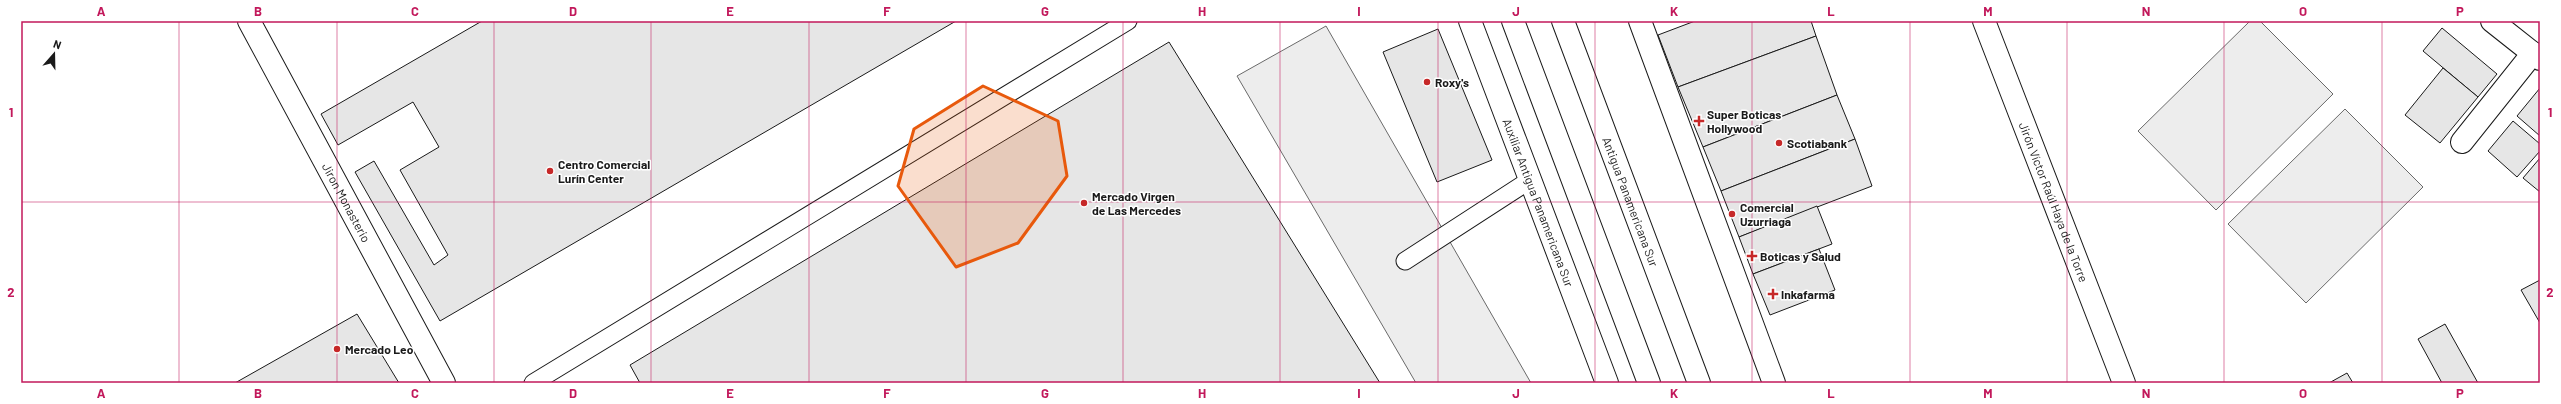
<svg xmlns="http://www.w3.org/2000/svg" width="2561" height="404" font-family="Barlow,sans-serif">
<rect width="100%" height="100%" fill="#fff"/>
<g fill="#ededed" stroke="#6a6a6a">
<path d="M2250,21H2260L2333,94L2216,210L2138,131Z"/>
<path d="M1326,26L1531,383H1416L1237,76Z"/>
<path d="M2345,109L2423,187L2306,303L2228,224Z"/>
</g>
<g fill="#e6e6e6" stroke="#1a1a1a">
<path d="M482,21H956L440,321L355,172L374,161L434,265L448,255L400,170L439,147L413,102L338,145L321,114Z"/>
<path d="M1695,21H1811L1816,36L1678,87L1658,35Z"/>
<path d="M2442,28L2497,74L2478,97L2423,51Z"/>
<path d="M1438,29L1492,160L1437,182L1383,52Z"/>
<path d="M1816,36L1837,95L1703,147L1678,87Z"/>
<path d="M1169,42L1380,383H640L630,365Z"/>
<path d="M2443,68L2478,97L2440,143L2405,115Z"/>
<path d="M2540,88V136L2517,116Z"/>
<path d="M1837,95L1855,139L1721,191L1703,147Z"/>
<path d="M2513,121L2540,144V151L2517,177L2488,151Z"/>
<path d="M1855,139L1872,186L1739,237L1721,191Z"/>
<path d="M2540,158V192L2523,178Z"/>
<path d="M1817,206L1832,244L1753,274L1739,237Z"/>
<path d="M1819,249L1835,290L1770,315L1753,274Z"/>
<path d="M2540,280V323L2521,290Z"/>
<path d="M357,314L399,383H235Z"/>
<path d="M2445,324L2478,383H2442L2418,339Z"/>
<path d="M2347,373L2353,383H2329Z"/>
</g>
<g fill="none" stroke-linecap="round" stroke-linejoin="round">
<g stroke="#1a1a1a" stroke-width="19">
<g id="lane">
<path d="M1405,261L1530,180"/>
<path d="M533,383L1128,21"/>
</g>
</g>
<g stroke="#1a1a1a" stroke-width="24">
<g id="street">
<path id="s1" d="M249,21L444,383"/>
<path id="s2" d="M1470,21L1607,383"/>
<path d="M1640,21L1774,383"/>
<path id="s3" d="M1984,21L2124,383"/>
<path d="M2492,21L2540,59"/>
<path d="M2462,142L2533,53"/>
</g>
</g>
<g stroke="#1a1a1a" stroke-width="24">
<g id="primary">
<path d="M1513,21L1649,383"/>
<path id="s4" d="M1563,21L1699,383"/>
</g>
</g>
<use href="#lane" stroke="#fff" stroke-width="17"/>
<use href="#street" stroke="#fff" stroke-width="22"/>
<use href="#primary" stroke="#fff" stroke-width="22"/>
</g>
<path fill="#e8590c" fill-opacity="0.2" stroke="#e8590c" stroke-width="3" stroke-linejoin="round" d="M983,86L1058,121L1067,176L1018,243L956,267L898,186L914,129Z"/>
<path fill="none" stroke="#c2185b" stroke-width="1" stroke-opacity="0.55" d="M179,21V383M337,21V383M494,21V383M651,21V383M809,21V383M966,21V383M1123,21V383M1280,21V383M1438,21V383M1595,21V383M1752,21V383M1910,21V383M2067,21V383M2224,21V383M2382,21V383M21,202H2540"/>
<g fill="#c62828" stroke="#fff" stroke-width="1.5">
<circle cx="1427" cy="82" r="4"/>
<path d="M1697 115h4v4h4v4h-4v4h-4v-4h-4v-4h4z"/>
<circle cx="1779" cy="143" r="4"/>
<circle cx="550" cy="171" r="4"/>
<circle cx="1084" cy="203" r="4"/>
<circle cx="1732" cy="214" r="4"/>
<path d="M1750 250h4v4h4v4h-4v4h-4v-4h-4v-4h4z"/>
<path d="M1771 288h4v4h4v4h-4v4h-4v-4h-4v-4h4z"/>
<circle cx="337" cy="349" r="4"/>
</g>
<g text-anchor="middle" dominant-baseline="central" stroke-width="3" stroke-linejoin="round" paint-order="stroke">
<g font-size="12" font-weight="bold" fill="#1a1a1a" stroke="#fff" text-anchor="start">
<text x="1435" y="82">Roxy's</text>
<text x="1707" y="114">Super Boticas<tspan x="1707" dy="14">Hollywood</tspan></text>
<text x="1787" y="143">Scotiabank</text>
<text x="558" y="164">Centro Comercial<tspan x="558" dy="14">Lurín Center</tspan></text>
<text x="1092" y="196">Mercado Virgen<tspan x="1092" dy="14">de Las Mercedes</tspan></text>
<text x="1740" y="207">Comercial<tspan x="1740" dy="14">Uzurriaga</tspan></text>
<text x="1760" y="256">Boticas y Salud</text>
<text x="1781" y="294">Inkafarma</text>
<text x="345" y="349">Mercado Leo</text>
</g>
<g font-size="12" fill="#1a1a1a" stroke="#fff">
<text stroke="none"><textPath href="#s1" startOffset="206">Jiron Monasterio</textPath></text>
<text stroke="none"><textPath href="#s2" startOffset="194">Auxiliar Antigua Panamericana Sur</textPath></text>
<text stroke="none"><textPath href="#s4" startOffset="193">Antigua Panamericana Sur</textPath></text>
<text stroke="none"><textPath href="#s3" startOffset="194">Jirón Víctor Raúl Haya de la Torre</textPath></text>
</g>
</g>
<rect width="2561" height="404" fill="none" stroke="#ffffff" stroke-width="44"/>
<g transform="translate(54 54) rotate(20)" stroke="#ffffff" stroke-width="3" paint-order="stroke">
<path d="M0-3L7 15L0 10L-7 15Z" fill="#1a1a1a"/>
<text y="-6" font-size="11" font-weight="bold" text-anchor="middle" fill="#1a1a1a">N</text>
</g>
<rect x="22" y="22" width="2517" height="360" fill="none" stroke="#c2185b" stroke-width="1.5"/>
<g font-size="13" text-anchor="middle" font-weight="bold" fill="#c2185b">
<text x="101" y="16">A</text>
<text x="258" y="16">B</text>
<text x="415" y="16">C</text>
<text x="573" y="16">D</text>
<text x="730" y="16">E</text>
<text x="887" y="16">F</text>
<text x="1045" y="16">G</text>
<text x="1202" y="16">H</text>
<text x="1359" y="16">I</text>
<text x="1516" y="16">J</text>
<text x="1674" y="16">K</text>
<text x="1831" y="16">L</text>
<text x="1988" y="16">M</text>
<text x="2146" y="16">N</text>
<text x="2303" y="16">O</text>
<text x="2460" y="16">P</text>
<text x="11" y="117">1</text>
<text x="2550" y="117">1</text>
<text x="11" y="297">2</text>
<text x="2550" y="297">2</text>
<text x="101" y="398">A</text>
<text x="258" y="398">B</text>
<text x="415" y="398">C</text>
<text x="573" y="398">D</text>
<text x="730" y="398">E</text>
<text x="887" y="398">F</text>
<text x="1045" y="398">G</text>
<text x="1202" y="398">H</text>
<text x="1359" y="398">I</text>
<text x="1516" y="398">J</text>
<text x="1674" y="398">K</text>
<text x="1831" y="398">L</text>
<text x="1988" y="398">M</text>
<text x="2146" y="398">N</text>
<text x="2303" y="398">O</text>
<text x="2460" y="398">P</text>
</g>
</svg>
